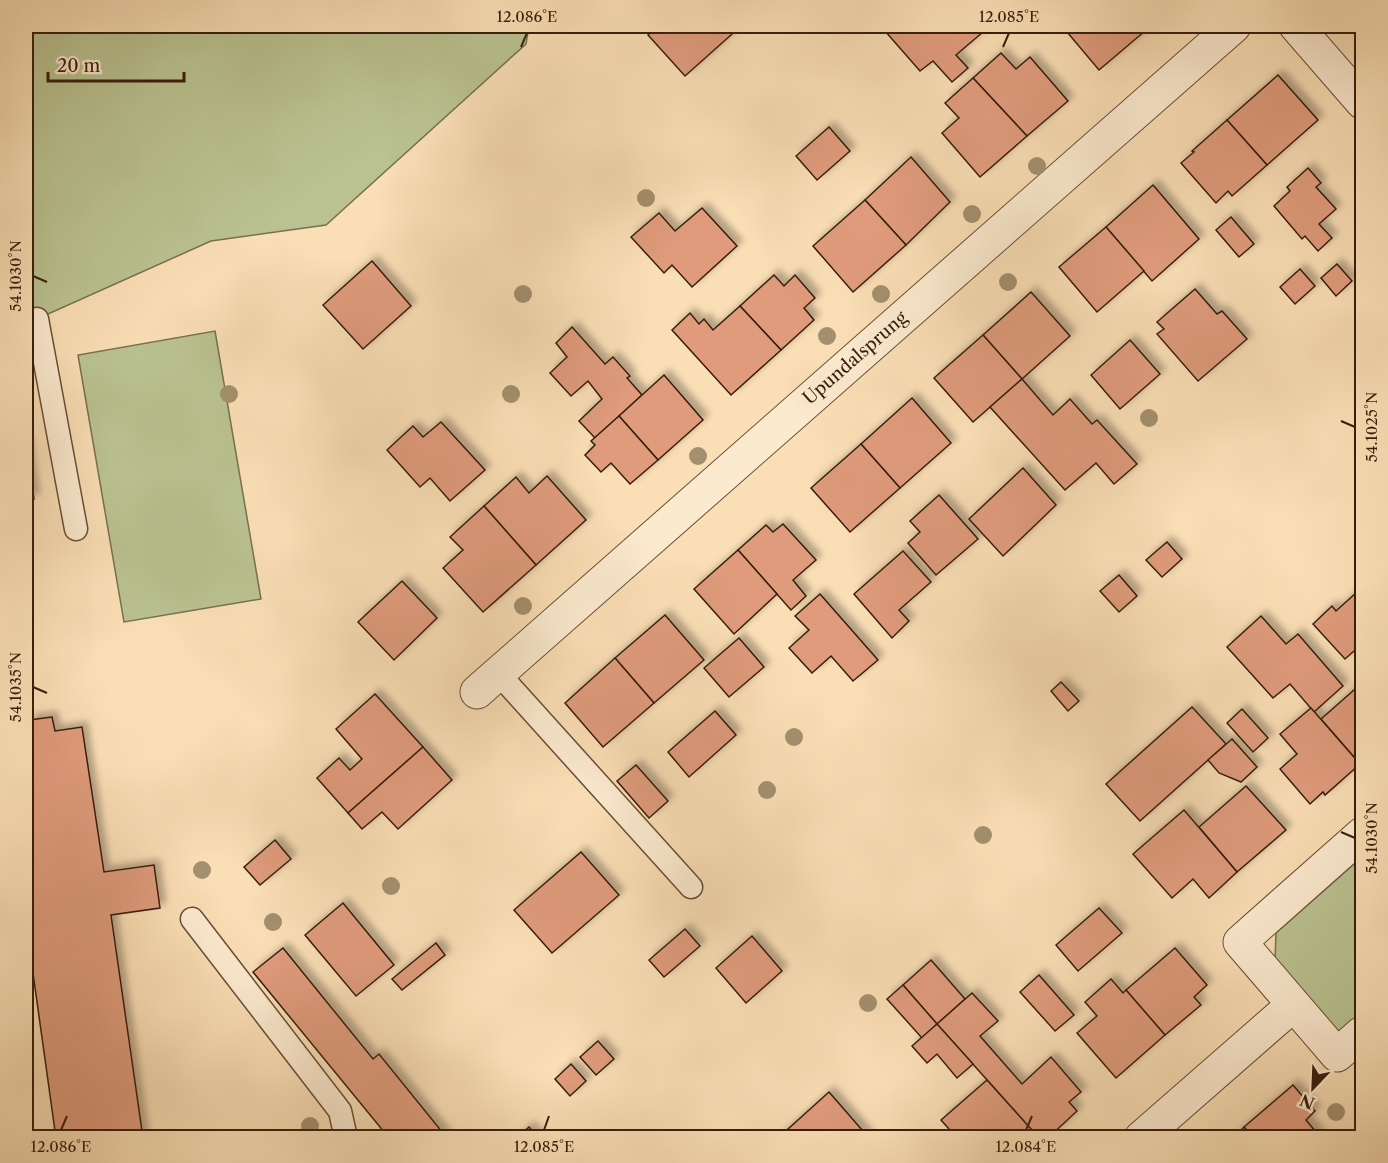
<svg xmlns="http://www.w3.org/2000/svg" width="1388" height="1163" font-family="'Libre Caslon Text',serif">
<defs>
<filter id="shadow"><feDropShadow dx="5.5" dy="-5.5" stdDeviation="3" flood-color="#0004"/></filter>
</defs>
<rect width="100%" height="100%" fill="#fadeb5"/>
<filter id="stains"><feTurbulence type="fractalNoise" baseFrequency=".00333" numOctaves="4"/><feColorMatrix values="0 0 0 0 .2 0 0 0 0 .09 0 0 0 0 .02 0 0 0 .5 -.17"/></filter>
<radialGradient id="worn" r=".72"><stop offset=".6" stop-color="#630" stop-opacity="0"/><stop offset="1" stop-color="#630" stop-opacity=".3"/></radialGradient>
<g fill="#bac291" stroke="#78704e" stroke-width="1.5">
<path d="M26,26H529L526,44L326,225L211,241L37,319L26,316Z"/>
<path d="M215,331L261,599L124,622L78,355Z"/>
<path d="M1362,857V1012L1337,1034L1275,960L1276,933Z"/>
</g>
<g fill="#df9b7c" stroke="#371e0c" stroke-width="1.5" filter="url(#shadow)">
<path d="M658,26H741L685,76L648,35Z"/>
<path d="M891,26H978L983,32L956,55L968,68L952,82L933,61L920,71L885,31Z"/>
<path d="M1062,26H1141L1145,31L1099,70Z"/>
<path d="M1352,26H1362V38Z"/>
<path d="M1001,53L1016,69L1030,57L1068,101L1027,136L973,78Z"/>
<path d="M1278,75L1318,120L1267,165L1227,120Z"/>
<path d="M973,78L1027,136L980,177L942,133L959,118L945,103Z"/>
<path d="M1227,120L1267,165L1232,196L1228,191L1216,203L1181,163L1194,152L1192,151Z"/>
<path d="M829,127L850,151L817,180L796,156Z"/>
<path d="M911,157L950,202L906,245L865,200Z"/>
<path d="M1308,168L1321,183L1316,187L1336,209L1319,224L1332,238L1318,251L1305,236L1302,239L1274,206L1290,191L1287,187Z"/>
<path d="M1153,185L1199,239L1152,281L1106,227Z"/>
<path d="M865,200L906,245L853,292L813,246Z"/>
<path d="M702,208L737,246L692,287L672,265L664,273L631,237L659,213L675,231Z"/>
<path d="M1231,217L1254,244L1239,257L1216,230Z"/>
<path d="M1106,227L1144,271L1097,312L1059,267Z"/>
<path d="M372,261L411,306L363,349L323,305Z"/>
<path d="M1337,264L1352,281L1336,296L1321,278Z"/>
<path d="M1300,269L1315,286L1295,304L1280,287Z"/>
<path d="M774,275L784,286L795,275L815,298L804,308L814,320L781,350L740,306Z"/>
<path d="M1195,289L1217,314L1222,311L1247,339L1198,381L1157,334L1164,329L1157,322Z"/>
<path d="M1031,292L1070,336L1022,379L983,335Z"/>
<path d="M740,306L781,350L731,395L672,330L690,313L699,324L704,319L713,330Z"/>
<path d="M572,327L605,364L613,357L630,376L627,378L642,395L595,438L579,421L602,399L588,381L571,396L550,373L567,357L556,343Z"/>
<path d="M983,335L1022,379L973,422L934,378Z"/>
<path d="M1130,340L1160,374L1120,409L1091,375Z"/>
<path d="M664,375L703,420L658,460L619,416Z"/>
<path d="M1022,379L1053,415L1070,399L1092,424L1097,420L1137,464L1114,484L1096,463L1065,490L990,407Z"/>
<path d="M912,398L951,443L900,488L861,444Z"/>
<path d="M619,416L658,460L630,484L611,463L601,472L585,455L595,445L591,441Z"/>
<path d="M441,422L485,470L450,501L430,478L420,487L387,450L413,426L423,437Z"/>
<path d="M26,439L34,499L26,500Z"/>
<path d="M861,444L900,488L850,532L811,488Z"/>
<path d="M1023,468L1056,505L1003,556L969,519Z"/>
<path d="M547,476L586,520L536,565L484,506L516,477L529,493Z"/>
<path d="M939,495L978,539L936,575L908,543L920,532L910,521Z"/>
<path d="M484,506L536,565L483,612L443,568L463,550L450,537Z"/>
<path d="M783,524L816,560L793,580L806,596L791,610L738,550L766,525L773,532Z"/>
<path d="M1167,542L1182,559L1162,577L1146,560Z"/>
<path d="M738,550L777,594L734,634L694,589Z"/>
<path d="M903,551L931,582L899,610L909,621L892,638L854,594Z"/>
<path d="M1119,575L1137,596L1119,612L1100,591Z"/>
<path d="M402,581L437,618L394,660L358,622Z"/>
<path d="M1357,592L1362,598V644L1345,659L1313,624L1332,606L1336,611Z"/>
<path d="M820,594L878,660L853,681L831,656L812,673L789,648L809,630L795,616Z"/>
<path d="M665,615L704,660L654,703L615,658Z"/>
<path d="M1261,616L1286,644L1298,634L1343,686L1314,712L1290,684L1273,698L1227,647Z"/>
<path d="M739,638L764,667L729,697L704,668Z"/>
<path d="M615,658L654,703L603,747L565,703Z"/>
<path d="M1061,682L1079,701L1068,711L1051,691Z"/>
<path d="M1362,683V762L1360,764L1321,719Z"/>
<path d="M375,694L423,747L348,813L317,778L339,758L350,770L362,759L336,729Z"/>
<path d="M1192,707L1226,744L1140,821L1106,784Z"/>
<path d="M1311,708L1360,764L1325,795L1323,792L1310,804L1280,769L1297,754L1280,734Z"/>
<path d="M1242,709L1268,738L1253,752L1227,723Z"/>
<path d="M715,711L736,735L689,777L668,752Z"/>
<path d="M52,717L55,731L82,727L104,872L154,865L160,908L111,915L143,1138H56L26,923V736L30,735L29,720Z"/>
<path d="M1232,739L1257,767L1241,782L1219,773L1208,760Z"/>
<path d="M423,747L452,780L398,829L382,812L362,829L348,813Z"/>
<path d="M636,765L668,801L649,818L617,781Z"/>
<path d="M1246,786L1286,830L1237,872L1199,827Z"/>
<path d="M1184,810L1237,872L1209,898L1193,879L1172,898L1133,854Z"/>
<path d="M275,840L291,859L260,885L244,867Z"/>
<path d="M581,852L619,895L552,953L514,910Z"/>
<path d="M343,903L394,965L356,996L305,935Z"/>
<path d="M1099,908L1122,933L1078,971L1056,945Z"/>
<path d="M685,929L700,946L664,977L649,960Z"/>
<path d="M752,936L782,971L746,1003L716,968Z"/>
<path d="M436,943L445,955L402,990L392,979Z"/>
<path d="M283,948L373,1059L379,1054L447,1138H389L253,972Z"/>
<path d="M1175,948L1207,985L1194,997L1201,1005L1165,1035L1126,990Z"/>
<path d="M931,960L965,999L937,1024L903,985Z"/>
<path d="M1039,975L1074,1015L1055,1031L1020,992Z"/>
<path d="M1111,979L1123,993L1126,990L1165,1035L1116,1078L1077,1033L1097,1016L1085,1002Z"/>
<path d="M903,985L937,1024L922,1038L887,999Z"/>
<path d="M972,993L998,1021L980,1036L1022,1084L1051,1057L1081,1092L1069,1102L1077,1111L1048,1138H1039L937,1024Z"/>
<path d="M937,1024L973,1064L957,1078L937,1054L927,1063L912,1046Z"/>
<path d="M598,1041L614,1059L596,1075L580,1057Z"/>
<path d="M571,1064L586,1081L570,1096L555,1079Z"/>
<path d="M987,1080L1039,1138H957L941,1120Z"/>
<path d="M1293,1085L1315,1111L1306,1120L1321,1138H1253L1244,1127Z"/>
<path d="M829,1092L869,1138H778Z"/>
<path d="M529,1127L539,1138H517Z"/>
<path d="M1244,1127L1253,1138H1233Z"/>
</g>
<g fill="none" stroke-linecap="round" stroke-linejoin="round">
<g stroke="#684e36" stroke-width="25">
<g id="lane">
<path d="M26,321L37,319L76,529"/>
<path d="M497,672L691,887"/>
<path d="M192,919L340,1111L346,1138"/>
</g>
</g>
<g stroke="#684e36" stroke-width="35">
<g id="street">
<path d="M1296,26L1362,102"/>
<path d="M477,692L1234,26"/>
<path d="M1362,834L1240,942L1337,1055L1362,1033"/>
<path d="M1141,1138L1293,1005"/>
</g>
</g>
<use href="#lane" stroke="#fceacf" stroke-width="22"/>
<use href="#street" stroke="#fceacf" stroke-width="33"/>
</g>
<g fill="#a48f6e">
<circle cx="1037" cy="166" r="9"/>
<circle cx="646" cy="198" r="9"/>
<circle cx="972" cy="214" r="9"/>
<circle cx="1008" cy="282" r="9"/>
<circle cx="523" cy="294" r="9"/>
<circle cx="881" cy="294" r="9"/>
<circle cx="827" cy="336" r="9"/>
<circle cx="229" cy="394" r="9"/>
<circle cx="511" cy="394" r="9"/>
<circle cx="1149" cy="418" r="9"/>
<circle cx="698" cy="456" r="9"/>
<circle cx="523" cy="606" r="9"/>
<circle cx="794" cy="737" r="9"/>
<circle cx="767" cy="790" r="9"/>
<circle cx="983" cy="835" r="9"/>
<circle cx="202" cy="870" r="9"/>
<circle cx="391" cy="886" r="9"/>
<circle cx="273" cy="922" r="9"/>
<circle cx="868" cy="1003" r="9"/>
<circle cx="1336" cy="1112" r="9"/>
<circle cx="310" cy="1126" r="9"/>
</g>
<path fill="none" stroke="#371e0c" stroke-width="2" d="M521,47L527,33M1003,47L1009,33M33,276L47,282M1341,421L1355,427M33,687L47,693M1341,832L1355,838M61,1130L67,1116M544,1130L549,1116M1026,1130L1032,1116"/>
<g text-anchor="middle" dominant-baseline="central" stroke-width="4.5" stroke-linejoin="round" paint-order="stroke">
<g font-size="18" fill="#371e0c" stroke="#fceacf">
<text transform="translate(855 358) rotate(-41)">Upundalsprung</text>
</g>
</g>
<rect width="1388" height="1163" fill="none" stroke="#fadeb5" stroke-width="66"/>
<g transform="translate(1313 1088) rotate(203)" stroke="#fceacf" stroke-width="4.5" paint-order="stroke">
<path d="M0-4.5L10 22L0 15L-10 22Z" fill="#371e0c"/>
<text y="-9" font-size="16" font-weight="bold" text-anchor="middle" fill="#371e0c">N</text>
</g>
<path d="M48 72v9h136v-9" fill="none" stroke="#371e0c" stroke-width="3"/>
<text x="57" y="72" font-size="18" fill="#371e0c" stroke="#fceacf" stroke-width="4.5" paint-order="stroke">20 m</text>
<rect x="33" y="33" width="1322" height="1097" fill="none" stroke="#371e0c" stroke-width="2"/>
<g font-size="15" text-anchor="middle" fill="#371e0c">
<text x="527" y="22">12.086°E</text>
<text x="1009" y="22">12.085°E</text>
<text transform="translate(16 276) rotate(-90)" y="5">54.1030°N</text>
<text transform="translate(1372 427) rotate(-90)" y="5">54.1025°N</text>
<text transform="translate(16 687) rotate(-90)" y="5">54.1035°N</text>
<text transform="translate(1372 838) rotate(-90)" y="5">54.1030°N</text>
<text x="61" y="1152">12.086°E</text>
<text x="544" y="1152">12.085°E</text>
<text x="1026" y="1152">12.084°E</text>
</g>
<rect width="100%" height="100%" filter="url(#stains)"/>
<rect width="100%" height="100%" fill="url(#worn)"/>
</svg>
